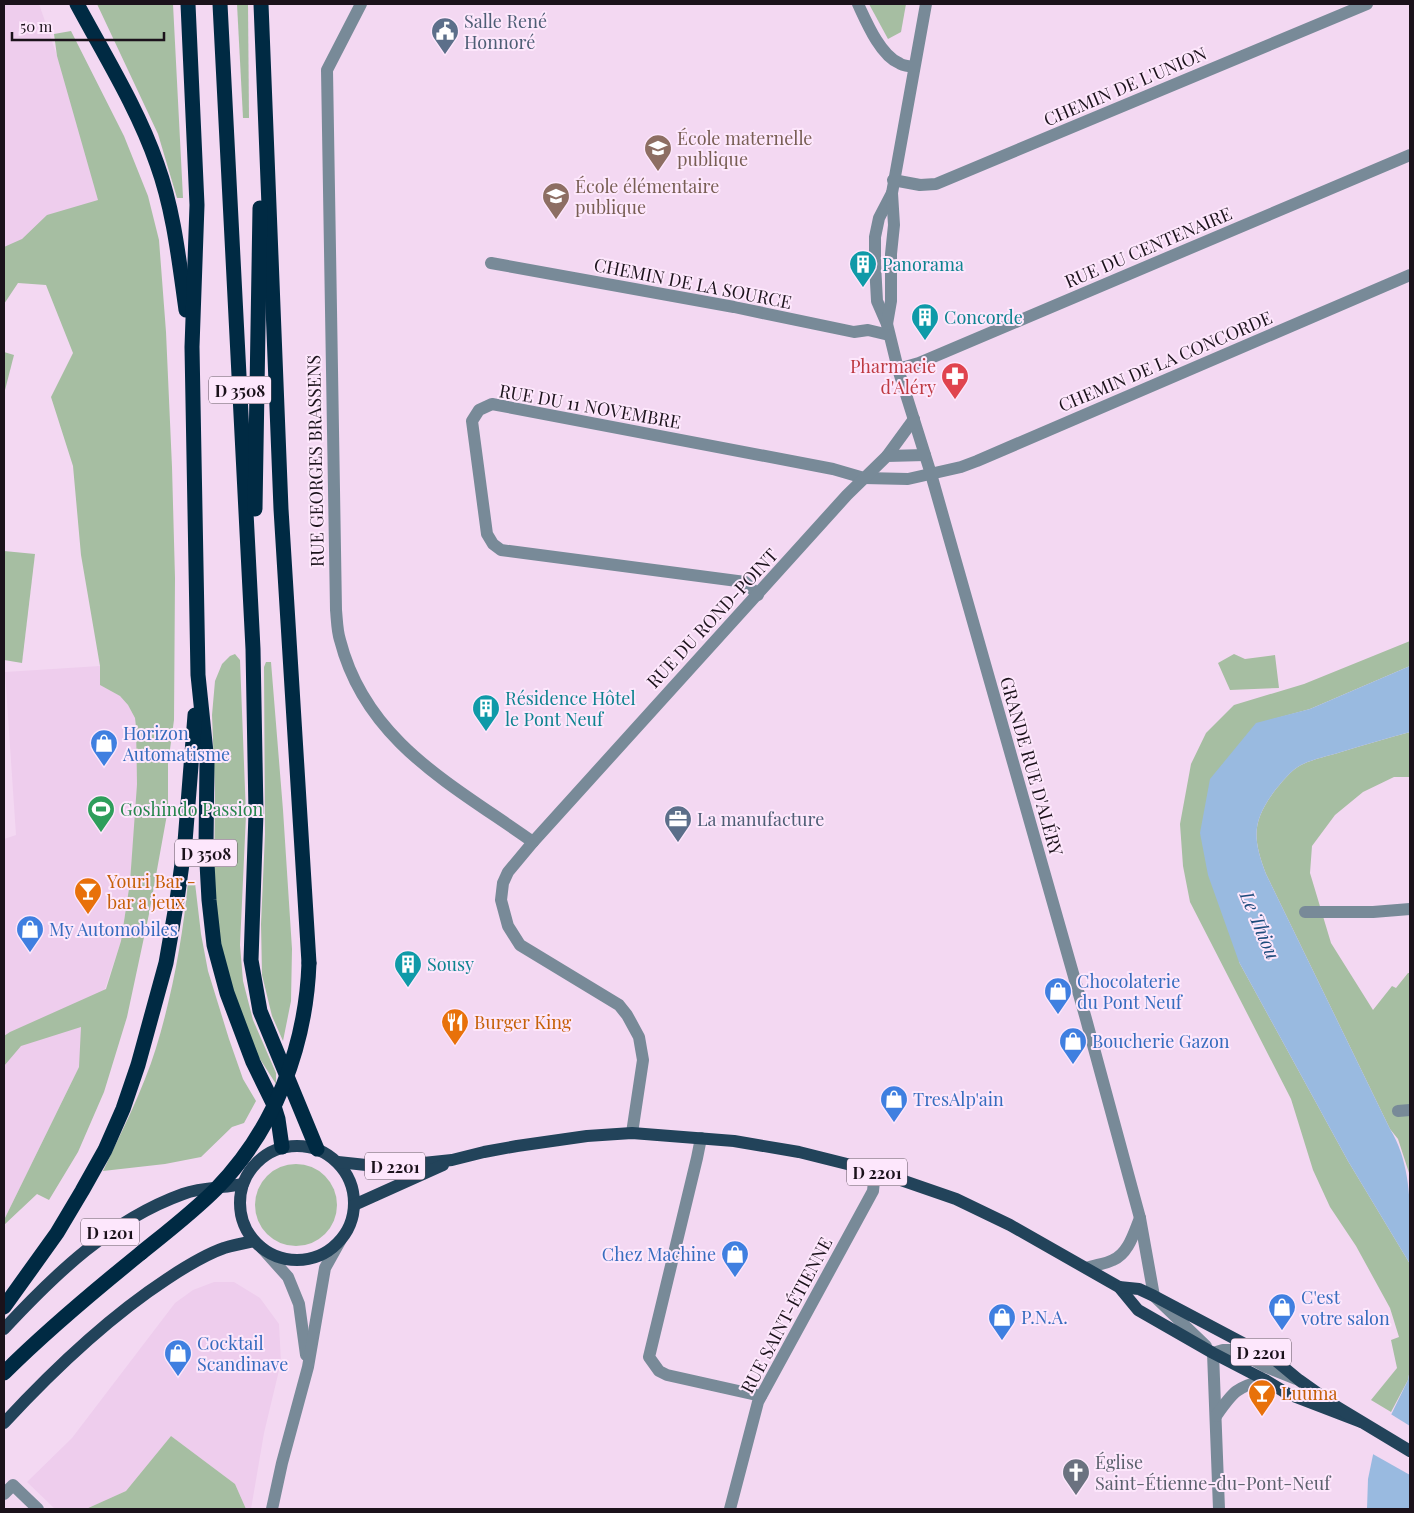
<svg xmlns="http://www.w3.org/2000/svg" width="1414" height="1513" font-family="'Playfair Display',serif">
<rect width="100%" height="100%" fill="#f3d8f2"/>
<g fill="#eecded">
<path d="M4,4H39L63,73L102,203L4,248Z"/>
<path d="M100,666V685L120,696L128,705L135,718L136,727L137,784L135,821L130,882L121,941L79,1067L4,1220V839L16,835L5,672Z"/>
<path d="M214,1282H234L260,1298L279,1324L281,1362L264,1433L251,1509H246L235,1484L171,1436L126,1491L86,1509H55L27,1482L72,1438L175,1303L193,1290Z"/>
</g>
<g fill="#a6bea2">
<path d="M97,4H173L183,198H177L158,134Z"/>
<path d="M237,4H248L249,118H243Z"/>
<path d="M869,4H906L901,32L888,39Z"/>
<path d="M71,31L124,136L148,196L159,240L166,332L172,467L175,578L174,720L168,764V809L149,914L127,1017L104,1092L78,1152L49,1200L37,1194L4,1225V1220L79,1067L81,1027L21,1046L4,1066V1036L10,1032L106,989L121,941L130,882L137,784L136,727L135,718L128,705L120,696L100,685V666L81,555L73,466L51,397L73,353L46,285L18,283L4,304V247L22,239L47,215L98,200L57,56L54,34Z"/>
<path d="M4,352L14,355L4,394Z"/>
<path d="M4,551L35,554L22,663L4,660Z"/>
<path d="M1410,641V666L1310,709L1256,724L1239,962L1348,1161L1410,1264V1369L1408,1380L1391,1412L1371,1400L1397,1368L1391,1340L1399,1337L1390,1308L1356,1246L1330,1207L1313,1170L1291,1099L1190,902L1183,866L1180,824L1191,764L1206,733L1234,705L1304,684Z"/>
<path d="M235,654L240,660L246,815L240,945L243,981L253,1020L276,1073V1084L247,1039L220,944L214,883L215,792L212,715L215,681L222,664L230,656Z"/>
<path d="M1234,654L1245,659L1275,655L1279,688L1230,690L1218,663Z"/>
<path d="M266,662H271L283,810L292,949L291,1001L283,1041L272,1016L262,975L261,924L265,834L264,667Z"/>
<path d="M1410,732V777H1394L1363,792L1335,815L1312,846L1310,873L1331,943L1373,1010L1392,986L1396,988L1408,973H1410V1176L1398,1139L1390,1129L1266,874C1252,837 1252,821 1276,789C1283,781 1291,770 1301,765C1313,759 1328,756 1341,752C1364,745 1387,738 1410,732Z"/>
<path d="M190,881L195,883L201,934L208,971L229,1039L243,1079L256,1101L244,1123L232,1127L201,1157L165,1164L103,1171C122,1131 143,1090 156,1048C172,996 183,937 188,882Z"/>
<circle cx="296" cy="1205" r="41"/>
<path d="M171,1436L235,1484L246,1509H86L126,1491Z"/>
</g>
<g fill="#99bae0">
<path d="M1410,666V732C1387,738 1364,745 1341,752C1328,756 1313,759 1301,765C1291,770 1283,781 1276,789C1252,821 1252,837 1266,874L1390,1129C1414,1168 1410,1218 1410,1264L1348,1161L1239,962L1208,875L1200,833L1210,779L1256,723L1310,709Z"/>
<path d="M1410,1369V1509H1367L1368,1479L1374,1450L1408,1380Z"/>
</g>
<path fill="#f3d8f2" d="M1389,1413L1410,1426V1475L1371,1453Z"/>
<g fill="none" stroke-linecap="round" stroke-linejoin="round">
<g stroke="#788a98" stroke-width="12">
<path d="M361,4L327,70L336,610C337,620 337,631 340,640C366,742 453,785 533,842"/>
<path d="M858,4C866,21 880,55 899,63C903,66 909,66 914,67"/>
<path d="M893,180L920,185L936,184L1367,4"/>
<path d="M892,193L879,218L875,237V264L877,301L887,324L898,369L931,474L1086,1019L1140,1218L1154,1296L1206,1346"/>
<path d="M491,263L734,307L854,332L868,330L889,335"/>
<path d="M887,324L891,301V254L894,225L892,193L926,4"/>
<path d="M898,369L919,363L1410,155"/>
<path d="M887,456L914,419"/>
<path d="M758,595L745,582L501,550L493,544L487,534L472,421L479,410L492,404L833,469L864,478L908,479L961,467L977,461L1410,275"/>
<path d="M1305,912H1373L1410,909"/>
<path d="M1398,1111L1410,1110"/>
<path d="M632,1133L643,1060L639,1037L627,1015L619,1005L520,945L508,926L501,900L503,883L508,872L533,842L847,495L887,456L925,455"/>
<path d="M701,1138L697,1158L649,1357L659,1371L667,1375L761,1396"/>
<path d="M262,1248L288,1277L299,1304L306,1355"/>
<path d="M1087,1268C1095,1265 1105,1264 1113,1260C1129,1253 1134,1232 1140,1218"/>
<path d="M1213,1353L1219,1509"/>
<path d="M1213,1353L1223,1350H1236L1266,1367L1296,1379"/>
<path d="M1216,1416C1233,1392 1236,1387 1265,1380"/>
<path d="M4,1494L13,1485L38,1509"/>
<path d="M272,1509L282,1463L308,1367L325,1268L340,1241"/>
<path d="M730,1509L758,1402L873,1191L875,1171"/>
</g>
<g stroke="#22435a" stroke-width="12">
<circle cx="297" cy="1203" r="57"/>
<path d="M338,1162L385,1167L452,1160L484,1152L517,1146L587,1136L632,1133L734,1141L799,1152L875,1171L956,1199L1010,1225L1119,1287L1138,1310L1213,1353L1265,1380L1288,1394L1361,1422"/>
<path d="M354,1205L443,1165"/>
<path d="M1119,1287L1139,1289L1154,1296L1275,1360L1299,1380L1337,1407L1410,1451"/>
<path d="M4,1329C55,1274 111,1220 183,1194C202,1187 223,1188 243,1184"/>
<path d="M4,1423C53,1370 106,1319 167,1279C185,1267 204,1255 224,1248C234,1245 244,1243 254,1241"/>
</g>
<g stroke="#002a43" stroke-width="15">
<path d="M77,4C105,56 138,109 157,164C174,211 179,261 186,310"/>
<path d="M188,4L197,205L192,347L198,675L207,762L206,845L209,900L214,945L227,993L253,1062L273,1103L278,1119L282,1147"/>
<path d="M220,4L253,649L256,813L251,960L260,1011L317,1149"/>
<path d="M261,4L281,509L309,963"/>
<path d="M255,509L260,208"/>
<path d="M4,1307L57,1233L82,1191L105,1150L123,1109L138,1065L166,963L177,900L185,842L195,715"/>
<path d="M4,1373C47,1330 94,1291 141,1253"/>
</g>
<path stroke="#002a43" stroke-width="15" d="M141,1253C167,1232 193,1212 216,1189C275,1129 306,1046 309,963"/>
</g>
<defs>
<g id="civic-pin" transform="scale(1.4375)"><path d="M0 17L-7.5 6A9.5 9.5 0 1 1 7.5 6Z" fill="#5c6f8a" stroke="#fde7fc"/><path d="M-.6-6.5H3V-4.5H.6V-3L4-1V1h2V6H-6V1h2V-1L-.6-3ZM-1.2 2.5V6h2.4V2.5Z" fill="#fff"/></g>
<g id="school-pin" transform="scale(1.4375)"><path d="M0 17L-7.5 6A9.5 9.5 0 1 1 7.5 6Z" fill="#8d6e63" stroke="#fde7fc"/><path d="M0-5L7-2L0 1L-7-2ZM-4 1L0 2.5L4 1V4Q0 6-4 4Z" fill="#fff"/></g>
<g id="building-pin" transform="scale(1.4375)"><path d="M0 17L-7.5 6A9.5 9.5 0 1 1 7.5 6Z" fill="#0f9aa8" stroke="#fde7fc"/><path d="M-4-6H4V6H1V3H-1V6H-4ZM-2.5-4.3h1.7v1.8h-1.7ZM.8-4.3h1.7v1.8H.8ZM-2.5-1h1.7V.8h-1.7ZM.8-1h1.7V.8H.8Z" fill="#fff"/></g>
<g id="pharmacy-pin" transform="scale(1.4375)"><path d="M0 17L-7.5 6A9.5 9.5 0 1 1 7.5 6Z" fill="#e0444e" stroke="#fde7fc"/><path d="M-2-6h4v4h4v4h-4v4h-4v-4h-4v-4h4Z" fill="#fff"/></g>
<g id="shop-pin" transform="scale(1.4375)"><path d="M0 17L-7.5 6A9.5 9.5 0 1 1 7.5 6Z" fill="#3f7fe0" stroke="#fde7fc"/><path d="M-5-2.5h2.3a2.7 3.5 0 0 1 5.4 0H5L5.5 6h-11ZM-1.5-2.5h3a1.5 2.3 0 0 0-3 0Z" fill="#fff"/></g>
<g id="stadium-pin" transform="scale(1.4375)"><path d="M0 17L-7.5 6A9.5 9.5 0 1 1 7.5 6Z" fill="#2e9e5b" stroke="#fde7fc"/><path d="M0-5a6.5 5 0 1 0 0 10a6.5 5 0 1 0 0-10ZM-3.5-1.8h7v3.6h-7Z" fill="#fff"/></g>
<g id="office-pin" transform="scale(1.4375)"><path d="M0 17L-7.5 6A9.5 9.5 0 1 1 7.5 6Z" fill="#5c6f8a" stroke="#fde7fc"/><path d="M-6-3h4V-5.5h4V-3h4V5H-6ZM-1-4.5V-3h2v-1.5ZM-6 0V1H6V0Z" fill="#fff"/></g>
<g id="bar-pin" transform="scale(1.4375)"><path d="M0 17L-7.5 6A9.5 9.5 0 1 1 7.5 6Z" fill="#e8710a" stroke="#fde7fc"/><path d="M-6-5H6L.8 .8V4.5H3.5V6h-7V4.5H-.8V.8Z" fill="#fff"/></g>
<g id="restaurant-pin" transform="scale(1.4375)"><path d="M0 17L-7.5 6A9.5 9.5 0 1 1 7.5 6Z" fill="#e8710a" stroke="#fde7fc"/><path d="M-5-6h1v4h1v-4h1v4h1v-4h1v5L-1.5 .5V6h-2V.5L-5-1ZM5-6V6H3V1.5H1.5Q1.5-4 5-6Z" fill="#fff"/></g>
<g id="church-pin" transform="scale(1.4375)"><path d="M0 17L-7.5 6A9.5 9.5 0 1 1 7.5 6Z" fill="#6b7280" stroke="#fde7fc"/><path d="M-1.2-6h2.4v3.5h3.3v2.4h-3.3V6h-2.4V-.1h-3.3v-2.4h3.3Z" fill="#fff"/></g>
</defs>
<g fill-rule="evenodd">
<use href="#civic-pin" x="445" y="31"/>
<use href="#school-pin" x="658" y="148"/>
<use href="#school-pin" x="556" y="196"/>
<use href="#building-pin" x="863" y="264"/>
<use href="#building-pin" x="925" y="317"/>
<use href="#pharmacy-pin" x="955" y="376"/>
<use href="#building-pin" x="486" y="708"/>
<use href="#shop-pin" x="104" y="743"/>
<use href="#stadium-pin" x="101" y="809"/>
<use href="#office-pin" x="678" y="819"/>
<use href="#bar-pin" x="88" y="891"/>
<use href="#shop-pin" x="30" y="929"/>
<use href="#building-pin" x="408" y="964"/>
<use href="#shop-pin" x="1058" y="991"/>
<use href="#restaurant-pin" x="455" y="1022"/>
<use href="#shop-pin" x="1073" y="1041"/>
<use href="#shop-pin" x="894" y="1099"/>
<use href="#shop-pin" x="735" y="1254"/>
<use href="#shop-pin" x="1282" y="1307"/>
<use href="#shop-pin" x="1002" y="1317"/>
<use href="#shop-pin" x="178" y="1353"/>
<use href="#bar-pin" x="1262" y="1393"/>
<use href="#church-pin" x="1076" y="1472"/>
</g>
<g text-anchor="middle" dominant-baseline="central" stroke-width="4" stroke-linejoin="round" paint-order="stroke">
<g fill="#fde7fc" stroke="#5f525e" stroke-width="1">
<rect x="209" y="376.5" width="62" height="27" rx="4"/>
<rect x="175" y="839.5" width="62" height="27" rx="4"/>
<rect x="365" y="1152.5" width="60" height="27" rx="4"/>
<rect x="847" y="1158.5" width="60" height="27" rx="4"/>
<rect x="81" y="1218.5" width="58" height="27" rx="4"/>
<rect x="1231" y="1338.5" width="60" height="27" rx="4"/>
</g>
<g font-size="16" font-weight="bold" fill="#1b121b">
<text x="240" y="390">D 3508</text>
<text x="206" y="853">D 3508</text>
<text x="395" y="1166">D 2201</text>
<text x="877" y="1172">D 2201</text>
<text x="110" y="1232">D 1201</text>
<text x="1261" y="1352">D 2201</text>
</g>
<g font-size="18" fill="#4e5e75" stroke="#fde7fc" text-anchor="start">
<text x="464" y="21">Salle René<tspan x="464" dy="21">Honnoré</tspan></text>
<text x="697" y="819">La manufacture</text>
</g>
<g font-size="18" fill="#1b121b" stroke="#fde7fc">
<text transform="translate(1125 86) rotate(-23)">CHEMIN DE L'UNION</text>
<text transform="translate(1148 247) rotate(-23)">RUE DU CENTENAIRE</text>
<text transform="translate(693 283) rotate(11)">CHEMIN DE LA SOURCE</text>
<text transform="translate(1165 361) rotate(-23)">CHEMIN DE LA CONCORDE</text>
<text transform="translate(590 406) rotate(10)">RUE DU 11 NOVEMBRE</text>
<text transform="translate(315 461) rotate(-91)">RUE GEORGES BRASSENS</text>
<text transform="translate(712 618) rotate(-47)">RUE DU ROND-POINT</text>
<text transform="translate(1032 766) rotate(74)">GRANDE RUE D'ALÉRY</text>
<text transform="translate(786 1315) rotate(-62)">RUE SAINT-ÉTIENNE</text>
</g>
<g font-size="18" fill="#785e54" stroke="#fde7fc" text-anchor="start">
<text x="677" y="138">École maternelle<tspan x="677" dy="21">publique</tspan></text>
<text x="575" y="186">École élémentaire<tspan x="575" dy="21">publique</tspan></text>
</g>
<g font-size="18" fill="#0d838f" stroke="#fde7fc" text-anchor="start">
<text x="882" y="264">Panorama</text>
<text x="944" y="317">Concorde</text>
<text x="505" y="698">Résidence Hôtel<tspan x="505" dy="21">le Pont Neuf</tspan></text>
<text x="427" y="964">Sousy</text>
</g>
<g font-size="18" fill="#be3a42" stroke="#fde7fc" text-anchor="end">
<text x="936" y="366">Pharmacie<tspan x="936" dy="21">d'Aléry</tspan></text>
</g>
<g font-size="18" fill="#366cbe" stroke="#fde7fc" text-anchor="start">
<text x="123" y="733">Horizon<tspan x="123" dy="21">Automatisme</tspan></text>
<text x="49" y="929">My Automobiles</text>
<text x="1077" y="981">Chocolaterie<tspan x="1077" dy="21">du Pont Neuf</tspan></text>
<text x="1092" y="1041">Boucherie Gazon</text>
<text x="913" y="1099">TresAlp'ain</text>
<text x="716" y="1254" text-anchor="end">Chez Machine</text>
<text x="1301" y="1297">C'est<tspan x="1301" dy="21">votre salon</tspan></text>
<text x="1021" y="1317">P.N.A.</text>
<text x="197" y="1343">Cocktail<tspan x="197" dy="21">Scandinave</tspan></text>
</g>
<g font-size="18" fill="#27864d" stroke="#fde7fc" text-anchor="start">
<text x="120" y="809">Goshindo Passion</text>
</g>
<g font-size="18" fill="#c56008" stroke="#fde7fc" text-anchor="start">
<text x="107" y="881">Youri Bar -<tspan x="107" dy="21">bar a jeux</tspan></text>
<text x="474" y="1022">Burger King</text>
<text x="1281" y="1393">Luuma</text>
</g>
<g font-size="18" fill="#5b616d" stroke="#fde7fc" text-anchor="start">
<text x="1095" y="1462">Église<tspan x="1095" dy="21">Saint-Étienne-du-Pont-Neuf</tspan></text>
</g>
<g font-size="19" font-style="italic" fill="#1d4c7c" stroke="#fde7fc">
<text transform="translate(1261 925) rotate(67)">Le Thiou</text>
</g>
</g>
<rect width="1414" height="1513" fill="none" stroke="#1b121b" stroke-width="10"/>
<path d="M12 32v8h152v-8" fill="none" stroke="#1b121b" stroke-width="2.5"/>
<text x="20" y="32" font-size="15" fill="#1b121b" stroke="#fde7fc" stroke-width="4" paint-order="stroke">50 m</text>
</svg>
